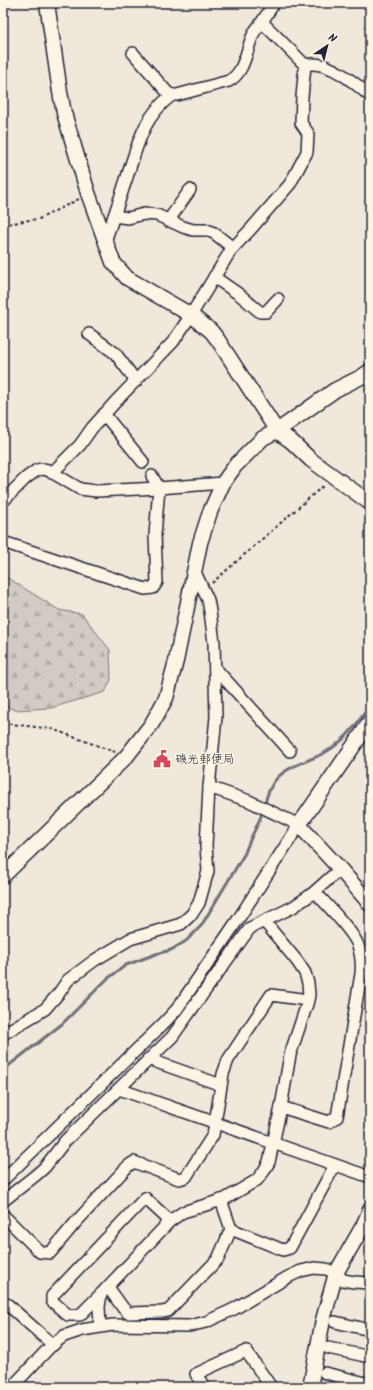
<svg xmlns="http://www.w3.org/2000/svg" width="373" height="1390" font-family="Kalam,'Klee One',sans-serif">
<defs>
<pattern id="forest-firs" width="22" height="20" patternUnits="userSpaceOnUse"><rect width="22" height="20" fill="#d1cbc3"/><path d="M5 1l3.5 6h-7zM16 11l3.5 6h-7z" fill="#b3aea8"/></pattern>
</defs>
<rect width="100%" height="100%" fill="#efe8db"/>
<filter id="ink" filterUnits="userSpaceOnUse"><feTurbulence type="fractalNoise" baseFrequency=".025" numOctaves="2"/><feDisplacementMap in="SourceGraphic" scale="8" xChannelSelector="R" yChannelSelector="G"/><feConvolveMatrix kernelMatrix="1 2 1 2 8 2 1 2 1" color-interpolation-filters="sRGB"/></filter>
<g filter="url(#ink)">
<path fill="url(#forest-firs)" stroke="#7a767f" d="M3,575L59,610L82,614L110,650L111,680L105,692L51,708L15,710L3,705Z"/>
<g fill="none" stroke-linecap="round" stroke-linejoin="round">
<path stroke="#716f79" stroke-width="3" d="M3,1070L62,1024L106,980L126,965L156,954L171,950L186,941L201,926L245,853C249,840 256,829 261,816C266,802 267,788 278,777C290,765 309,761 324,753C345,742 357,724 370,705"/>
<g stroke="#22223b" stroke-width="14">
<g id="minor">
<path d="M274,3L262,22L305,65"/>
<path d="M133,53L168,93L172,95H177L229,81C245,72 246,50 253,35C255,30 259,26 262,22"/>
<path d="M305,65C327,59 354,82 370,96"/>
<path d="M114,216L128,218L144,214L157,215L183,227L193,230H207L214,233L233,248"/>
<path d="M168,221L190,190"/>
<path d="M105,241C113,220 120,198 127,177C138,144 143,117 172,95"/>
<path d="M214,277L240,295L260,312H266L278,299"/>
<path d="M89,334L115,353L136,381"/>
<path d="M104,414L143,462"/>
<path d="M52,473L80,445L92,428L118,399L173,342L191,315L231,250L250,230L290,184L307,152L308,133L301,123L302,97L305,65"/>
<path d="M3,501L26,478L37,470L42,469L48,470L80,489L96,491L159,488L223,483"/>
<path d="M3,542L145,589L153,588L157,582L155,535L159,488L152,476"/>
<path d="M215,668L290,751"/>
<path d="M3,1034L45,1009L59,993L68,980L95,960L130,939L181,924L192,914L199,903L208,871L206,846L209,787L216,717L214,643L210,611L208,600L195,572"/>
<path d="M148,1059L221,1085"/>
<path d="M119,1089L370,1177"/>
<path d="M281,1107L329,1122L337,1117L361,974C362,964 361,953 357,943C350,928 327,905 315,892"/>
<path d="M3,1180L164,1023L177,1009L239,918L299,825L249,801L209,787"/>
<path d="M3,1201L36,1175L45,1167L65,1141L172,1037L250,928L293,907L312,894L340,869"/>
<path d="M3,1215L40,1252L50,1253L76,1222L128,1166L134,1162L179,1179L186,1177L213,1135L223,1074L228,1060L271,995L308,1000"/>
<path d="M231,1229L283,1250L290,1248L335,1165"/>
<path d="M108,1287L123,1308L128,1313L162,1312L168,1311L218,1259L231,1229L221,1200"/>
<path d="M101,1294L80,1315H68L52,1301V1296L145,1198L170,1221"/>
<path d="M3,1309L7,1304L53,1345"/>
<path d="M335,1322L370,1330"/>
<path d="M100,1326L99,1307L101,1294L170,1221L183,1212L225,1199L257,1180L264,1171L269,1162L281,1107L290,1055L307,1004L309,995L308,983L305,973L297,961L264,921"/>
<path d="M328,1348L370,1357"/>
<path d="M325,1373L370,1384"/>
<path d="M12,1387L50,1347L64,1336L82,1330L113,1325L189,1326L206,1322L234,1309L288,1277L301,1271L314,1268L326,1269L336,1273L343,1280L354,1282L370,1283"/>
<path d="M204,1387L196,1374L246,1351L271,1387"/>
</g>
</g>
<g stroke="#22223b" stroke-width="17">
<g id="tertiary">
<path d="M47,3L60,92L64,113L88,193L113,262L127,278L191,315L211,331L218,340L277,431L291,441L311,460L370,503"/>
<path d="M370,722L299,825L340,869L370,904"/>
<path d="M3,876L126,757L151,725L159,711L166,698L176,661L200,543L210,512L223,483L235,466L263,438L277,431L335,390L361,377L370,371"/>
<path d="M310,1387L323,1320L336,1273L363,1226L370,1210"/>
</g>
</g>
<g stroke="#22223b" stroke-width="2" stroke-dasharray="3 3" stroke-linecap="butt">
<path d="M3,225L29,220L39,219L79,199"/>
<path d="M212,583L324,485"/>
<path d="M3,723L52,729L115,752"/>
</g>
<use href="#minor" stroke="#fcf5e5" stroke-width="11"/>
<use href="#tertiary" stroke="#fcf5e5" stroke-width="14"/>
</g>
</g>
<defs>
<g id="civic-bare" transform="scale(1.38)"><path d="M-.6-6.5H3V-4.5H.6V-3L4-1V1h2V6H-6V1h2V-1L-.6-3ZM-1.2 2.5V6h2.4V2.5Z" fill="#d1495b" stroke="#fcf5e5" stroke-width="2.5" paint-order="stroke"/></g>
</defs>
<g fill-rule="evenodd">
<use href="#civic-bare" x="162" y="759"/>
</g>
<g text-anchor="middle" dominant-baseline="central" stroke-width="3" stroke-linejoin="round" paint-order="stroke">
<g font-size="12" fill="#22223b" stroke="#fcf5e5" text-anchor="start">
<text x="175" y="759">磯光郵便局</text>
</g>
</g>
<rect width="373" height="1390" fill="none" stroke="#fcf5e5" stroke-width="16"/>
<rect x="8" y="8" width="357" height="1374" fill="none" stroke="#22223b" stroke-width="1.5" filter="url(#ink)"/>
<g transform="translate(327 46) rotate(35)" stroke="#fcf5e5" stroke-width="3" paint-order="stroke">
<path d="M0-3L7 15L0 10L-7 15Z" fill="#22223b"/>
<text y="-6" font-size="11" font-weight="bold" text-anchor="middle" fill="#22223b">N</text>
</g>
</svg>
